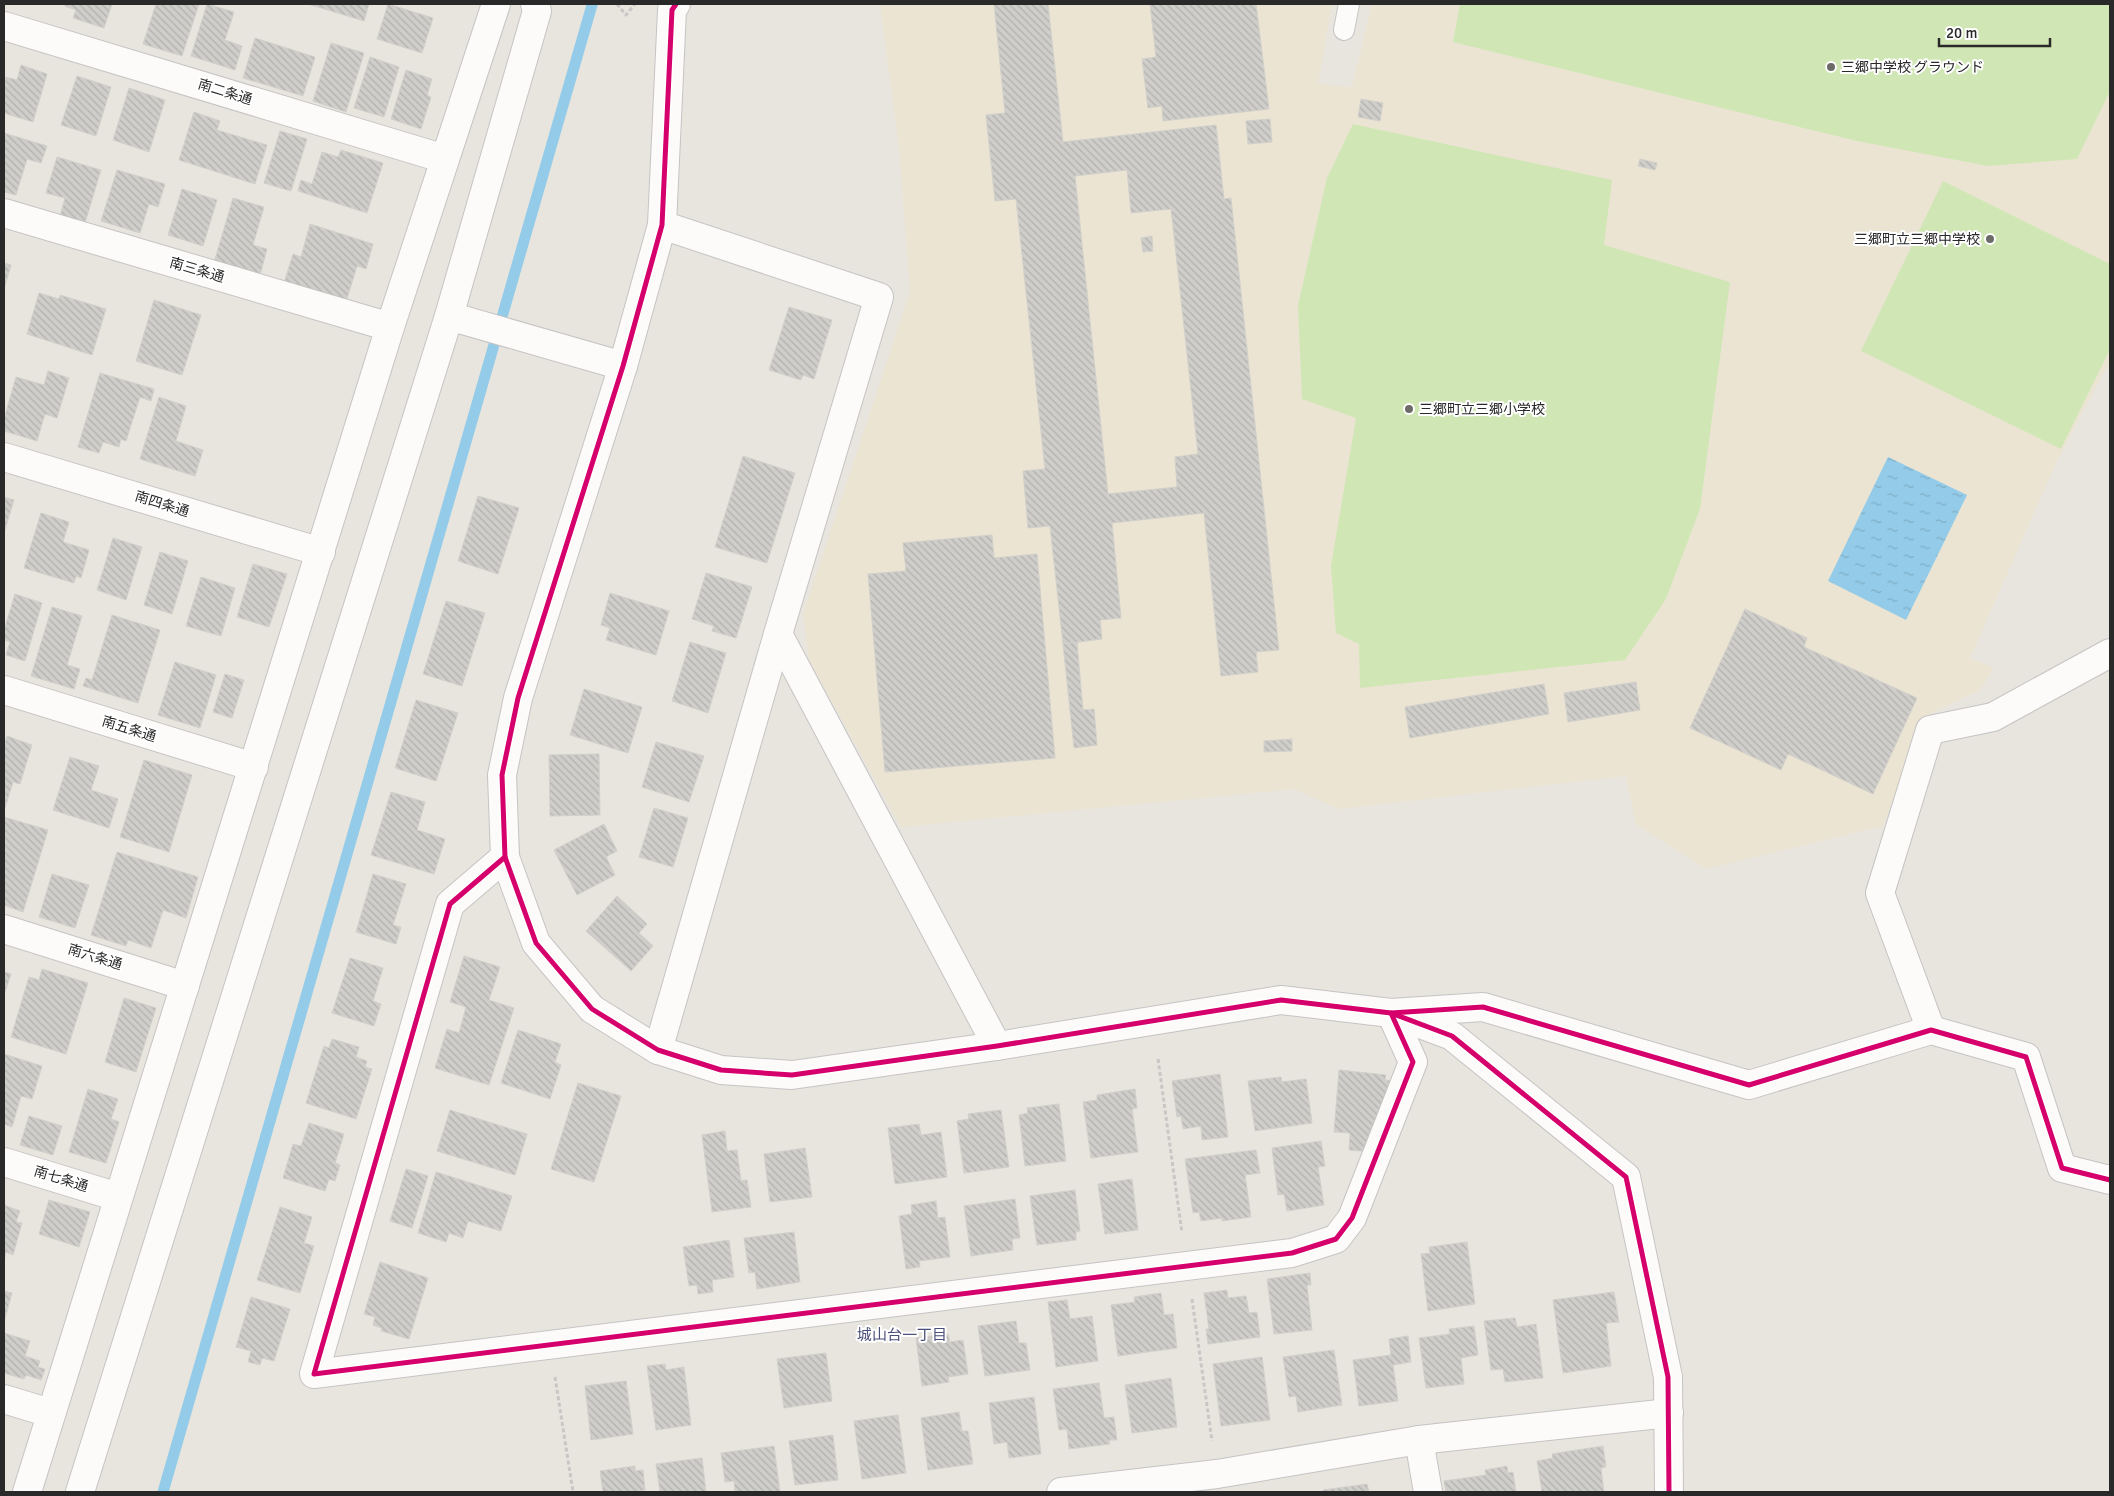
<svg xmlns="http://www.w3.org/2000/svg" width="2114" height="1496" font-family="Signika,'Noto Sans JP',sans-serif">
<defs>
<pattern id="water-ripples" width="26" height="14" patternUnits="userSpaceOnUse" patternTransform="scale(1.25)"><rect width="26" height="14" fill="#93cbe8"/><path d="M2 4q2-2 4 0t4 0M15 11q2-2 4 0t4 0" fill="none" stroke="#7faec7"/></pattern>
<pattern id="building-back-hatch" width="6" height="6" patternUnits="userSpaceOnUse" patternTransform="scale(1.25)"><rect width="6" height="6" fill="#d0ceca"/><path d="M-1 5l2 2M0 0l6 6M5-1l2 2" fill="none" stroke="#b3b1ae"/></pattern>
</defs>
<rect width="100%" height="100%" fill="#e8e5de"/>
<path fill="#ebe4d3" d="M880,4H1332L1318,84L1352,87L1372,4H2110V361L2057,461L1970,658L1994,668L1980,690L1923,717L1883,826L1706,869L1636,824L1626,776L1339,809L1294,789L901,827L809,660L803,614L910,292L899,148Z"/>
<g fill="#d0e7b5">
<path d="M1460,4H2110V91L2077,159L1988,166L1857,141L1453,42Z"/>
<path d="M1353,124L1612,180L1604,245L1730,282L1700,509L1666,599L1625,660L1360,688L1359,644L1336,633L1331,566L1356,418L1302,399L1298,305L1327,178Z"/>
<path d="M1943,181L2110,264V349L2061,449L1861,351Z"/>
</g>
<path fill="url(#water-ripples)" d="M1888,457L1967,495L1906,620L1828,581Z"/>
<g fill="none" stroke-linecap="round" stroke-linejoin="round">
<path stroke="#93cbe8" stroke-width="11" d="M163,1492L592,5"/>
</g>
<g fill="url(#building-back-hatch)" stroke="#d2d0cb" fill-rule="evenodd">
<path d="M66,4H112L104,28L73,18L76,10L65,6Z"/>
<path d="M156,4H199L182,56L143,44Z"/>
<path d="M207,4L234,12L225,40L242,46L235,70L191,56Z"/>
<path d="M308,4H369L364,21Z"/>
<path d="M388,4L433,18L422,53L377,39Z"/>
<path d="M994,4H1048L1063,142L1216,125L1224,199L1231,198L1279,650L1256,652L1258,672L1221,676L1204,513L1112,523L1121,618L1100,620L1102,639L1063,644L1050,526L1028,528L1023,471L1045,469L1016,199L995,201L986,115L1005,113ZM1127,170L1131,213L1171,209L1198,454L1175,457L1177,487L1108,494L1075,176Z"/>
<path d="M1150,4H1256L1269,109L1163,121L1162,106L1148,108L1142,59L1156,57Z"/>
<path d="M255,38L315,57L303,96L243,78Z"/>
<path d="M331,43L364,53L346,112L313,101Z"/>
<path d="M370,57L399,67L384,117L354,108Z"/>
<path d="M21,65L47,74L33,122L4,113V85L6,77L17,80Z"/>
<path d="M406,70L432,79L427,95L431,97L421,129L391,119Z"/>
<path d="M77,76L111,87L96,136L61,125Z"/>
<path d="M129,88L165,100L149,152L113,140Z"/>
<path d="M1361,99L1383,103L1380,121L1358,117Z"/>
<path d="M194,112L220,121L217,130L267,145L255,184L179,160Z"/>
<path d="M1270,119L1272,142L1248,144L1246,121Z"/>
<path d="M280,131L307,139L291,191L264,183Z"/>
<path d="M4,133L47,146L41,163L27,159L16,195L4,192Z"/>
<path d="M341,150L383,163L367,213L298,191L301,180L312,184L322,152L338,157Z"/>
<path d="M57,157L101,170L85,223L60,216L65,198L46,193Z"/>
<path d="M1640,159L1657,163L1655,170L1638,166Z"/>
<path d="M117,170L165,184L158,207L149,204L140,233L101,221Z"/>
<path d="M182,189L217,200L203,246L168,235Z"/>
<path d="M233,198L264,207L253,245L267,249L259,279L213,266Z"/>
<path d="M310,224L373,244L366,269L357,266L345,305L283,286L293,254L301,257Z"/>
<path d="M1152,236L1153,251L1143,252L1141,238Z"/>
<path d="M4,263L11,265L4,289Z"/>
<path d="M39,293L59,299L60,295L106,309L92,355L27,334Z"/>
<path d="M154,300L201,315L182,375L136,361Z"/>
<path d="M789,307L832,320L814,379L803,375L801,380L769,370Z"/>
<path d="M48,371L69,378L57,418L45,414L37,441L4,431V419L16,377L44,385Z"/>
<path d="M100,373L154,389L151,401L140,397L126,441L121,439L119,447L103,442L99,453L78,447Z"/>
<path d="M159,397L186,406L176,441L203,450L195,476L140,459Z"/>
<path d="M743,456L795,473L767,563L715,547Z"/>
<path d="M478,496L519,508L498,574L458,561Z"/>
<path d="M4,497L14,500L4,533Z"/>
<path d="M41,513L69,522L63,542L89,550L81,578L76,576L74,583L24,568Z"/>
<path d="M992,535L994,558L1037,554L1055,758L885,772L868,574L906,571L903,543Z"/>
<path d="M113,538L142,547L126,600L97,590Z"/>
<path d="M160,552L188,561L172,614L144,605Z"/>
<path d="M253,564L287,574L269,627L237,617Z"/>
<path d="M706,573L752,587L736,638L712,631L714,626L692,619Z"/>
<path d="M201,577L235,588L221,636L186,626Z"/>
<path d="M610,593L669,611L656,655L606,640L610,628L601,625Z"/>
<path d="M15,594L42,603L25,661L6,655L10,642L4,640V630Z"/>
<path d="M446,601L485,613L462,686L423,674Z"/>
<path d="M52,607L82,616L67,665L80,669L74,689L31,676Z"/>
<path d="M1745,609L1807,638L1804,647L1917,698L1873,794L1788,754L1781,770L1690,728Z"/>
<path d="M112,615L160,630L138,703L83,686L86,678L92,680Z"/>
<path d="M690,642L726,653L708,713L672,701Z"/>
<path d="M1077,642L1083,710L1094,709L1097,745L1074,748L1063,644Z"/>
<path d="M175,662L216,675L200,728L158,715Z"/>
<path d="M225,674L244,680L232,718L213,712Z"/>
<path d="M1636,682L1640,710L1568,722L1564,693Z"/>
<path d="M1544,684L1549,714L1410,738L1405,707Z"/>
<path d="M584,689L642,707L628,753L570,735Z"/>
<path d="M416,700L458,713L436,781L395,768Z"/>
<path d="M7,736L32,745L20,784L13,782L5,808L4,746Z"/>
<path d="M1292,739V751L1264,752V741Z"/>
<path d="M656,742L704,756L689,802L642,787Z"/>
<path d="M599,754L600,815L550,816L549,755Z"/>
<path d="M70,757L99,766L91,790L118,799L109,828L53,810Z"/>
<path d="M144,760L192,775L169,852L120,837Z"/>
<path d="M391,792L425,802L417,830L445,839L434,874L371,855Z"/>
<path d="M654,808L688,818L673,867L639,857Z"/>
<path d="M4,817L48,830L23,912L4,905Z"/>
<path d="M604,824L617,851L606,857L615,875L577,895L554,850Z"/>
<path d="M117,852L198,877L186,918L163,910L151,948L128,940L126,946L91,935Z"/>
<path d="M52,874L89,885L75,928L39,917Z"/>
<path d="M373,874L406,884L393,925L401,927L396,944L356,932Z"/>
<path d="M617,896L647,924L639,933L653,946L631,971L586,931Z"/>
<path d="M464,956L500,967L489,1000L514,1008L489,1085L435,1068L447,1029L459,1033L466,1007L450,1002Z"/>
<path d="M350,958L383,968L373,1001L381,1004L374,1026L332,1013Z"/>
<path d="M42,969L88,983L66,1054L11,1037L29,977L39,980Z"/>
<path d="M4,972L11,974L4,995Z"/>
<path d="M124,998L156,1008L136,1072L105,1062Z"/>
<path d="M518,1030L561,1044L555,1062L561,1065L550,1099L501,1083Z"/>
<path d="M332,1039L359,1047L356,1057L367,1061L365,1067L372,1069L356,1119L306,1103L324,1046L329,1048Z"/>
<path d="M4,1054L42,1066L32,1099L21,1096L12,1127L4,1124Z"/>
<path d="M1339,1070L1386,1075L1385,1080L1394,1081L1374,1152L1349,1150L1350,1133L1334,1132Z"/>
<path d="M1220,1074L1228,1137L1202,1140L1201,1126L1183,1129L1181,1116L1177,1117L1172,1081Z"/>
<path d="M1281,1077L1282,1082L1306,1079L1312,1123L1255,1131L1248,1081Z"/>
<path d="M578,1083L621,1096L594,1182L551,1169Z"/>
<path d="M88,1089L118,1099L111,1119L119,1122L106,1163L69,1152Z"/>
<path d="M1135,1089L1137,1108L1132,1109L1138,1152L1091,1158L1083,1102L1097,1100V1095Z"/>
<path d="M1059,1104L1066,1161L1025,1166L1019,1115L1028,1113L1027,1108Z"/>
<path d="M450,1110L527,1134L515,1175L437,1151Z"/>
<path d="M1001,1110L1009,1167L964,1173L957,1121L969,1119L968,1114Z"/>
<path d="M29,1116L62,1126L53,1155L20,1145Z"/>
<path d="M309,1123L344,1134L335,1163L340,1165L335,1181L329,1179L325,1191L283,1178L293,1144L301,1146Z"/>
<path d="M919,1124L921,1135L941,1132L947,1177L895,1184L888,1128Z"/>
<path d="M725,1131L727,1151L737,1150L741,1181L747,1180L751,1207L712,1212L702,1135Z"/>
<path d="M1321,1141L1325,1166L1318,1167L1324,1205L1287,1211L1284,1194L1278,1195L1272,1148Z"/>
<path d="M805,1148L812,1197L770,1202L764,1154Z"/>
<path d="M1256,1150L1260,1173L1245,1175L1251,1217L1222,1221V1218L1201,1221L1199,1212L1193,1213L1185,1159Z"/>
<path d="M406,1169L428,1176L412,1228L390,1221Z"/>
<path d="M436,1172L512,1196L501,1231L468,1221L463,1238L449,1233L446,1242L418,1233Z"/>
<path d="M1132,1179L1138,1230L1105,1234L1098,1184Z"/>
<path d="M1075,1190L1080,1231L1076,1232V1240L1037,1245L1030,1196Z"/>
<path d="M1015,1199L1020,1238L1012,1239L1013,1250L971,1256L964,1206Z"/>
<path d="M49,1200L90,1212L79,1247L39,1234Z"/>
<path d="M936,1201L938,1218L945,1217L950,1257L919,1261L920,1267L906,1269L899,1216L912,1214L911,1205Z"/>
<path d="M4,1205L20,1211L16,1222L22,1223L13,1255L6,1252L4,1261Z"/>
<path d="M280,1207L312,1217L304,1243L314,1246L300,1293L257,1280Z"/>
<path d="M794,1232L800,1282L757,1289L755,1272L749,1273L744,1238Z"/>
<path d="M729,1240L734,1277L712,1280L713,1292L698,1294L697,1285L689,1286L683,1247Z"/>
<path d="M1467,1242L1475,1304L1428,1311L1421,1254L1430,1253L1429,1247Z"/>
<path d="M380,1262L428,1278L409,1339L381,1331L382,1328L373,1325L375,1317L364,1314Z"/>
<path d="M1310,1273L1311,1285H1307L1312,1330L1274,1334L1267,1279Z"/>
<path d="M1227,1290L1228,1298L1246,1296L1249,1313L1257,1312L1260,1337L1208,1344L1206,1329H1209L1204,1293Z"/>
<path d="M4,1291L12,1293L4,1322Z"/>
<path d="M1614,1292L1619,1322L1606,1323L1611,1366L1563,1373L1553,1300Z"/>
<path d="M1161,1293L1164,1315L1173,1314L1177,1348L1118,1356L1111,1305L1135,1302L1134,1297Z"/>
<path d="M251,1297L290,1309L274,1361L262,1358L260,1365L248,1362L251,1351L236,1347Z"/>
<path d="M1067,1300L1070,1319L1092,1316L1098,1361L1056,1367L1048,1302Z"/>
<path d="M1515,1318L1517,1327L1536,1324L1543,1378L1505,1382L1503,1369L1491,1370L1484,1321Z"/>
<path d="M1016,1321L1019,1343H1026L1030,1370L985,1376L978,1326Z"/>
<path d="M1474,1326L1478,1355L1461,1358L1464,1384L1426,1388L1419,1338L1450,1334L1449,1329Z"/>
<path d="M4,1333L30,1341L25,1356L40,1361L38,1367L45,1369L41,1380L26,1375L24,1379L4,1373Z"/>
<path d="M948,1334L950,1342L963,1340L968,1374L948,1377L949,1382L922,1386L916,1338Z"/>
<path d="M1408,1336L1411,1362L1393,1365L1398,1401L1359,1406L1353,1360L1391,1355L1389,1339Z"/>
<path d="M1334,1350L1342,1405L1298,1412L1296,1396L1289,1397L1283,1357Z"/>
<path d="M826,1353L832,1401L784,1408L777,1359Z"/>
<path d="M1262,1357L1270,1420L1221,1426L1213,1364Z"/>
<path d="M665,1364L666,1370L684,1367L691,1425L656,1430L647,1366Z"/>
<path d="M1171,1378L1177,1427L1132,1433L1125,1385Z"/>
<path d="M626,1381L633,1434L591,1440L585,1386Z"/>
<path d="M1099,1383L1104,1418L1114,1417L1117,1440H1109L1110,1444L1069,1449L1067,1429L1059,1430L1053,1389Z"/>
<path d="M1034,1397L1041,1454L1009,1458L1007,1442L994,1444L989,1403Z"/>
<path d="M959,1412L962,1431H968L973,1464L928,1470L921,1418Z"/>
<path d="M898,1415L906,1473L862,1479L854,1421Z"/>
<path d="M833,1435L838,1480L795,1485L789,1441Z"/>
<path d="M774,1446L780,1492H735L734,1481L725,1482L721,1453Z"/>
<path d="M1603,1446L1606,1467L1601,1468L1604,1492H1542L1537,1461L1553,1458L1552,1454Z"/>
<path d="M702,1458L706,1492H660L656,1464Z"/>
<path d="M635,1466V1471L643,1470L645,1490L638,1491L639,1492H603L600,1471Z"/>
<path d="M1507,1466L1508,1473L1513,1472L1516,1492H1446L1444,1481L1486,1475L1485,1470Z"/>
<path d="M1367,1484L1369,1492H1323V1490Z"/>
</g>
<g fill="none" stroke-linecap="round" stroke-linejoin="round">
<g stroke="#c5c4c4" stroke-width="22">
<path id="service" d="M1344,30L1349,4"/>
</g>
<g stroke="#c5c4c4" stroke-width="30">
<g id="minor">
<path d="M4,26L445,159"/>
<path d="M4,213L390,327"/>
<path d="M4,457L321,552"/>
<path d="M778,634L997,1046"/>
<path d="M4,690L254,767"/>
<path d="M505,857L450,904L314,1374L1292,1253L1336,1239L1352,1218L1413,1062L1391,1013L1483,1007L1749,1085L1931,1030L2026,1057L2062,1168L2110,1180"/>
<path d="M4,929L185,986"/>
<path d="M1931,1030L1880,893L1930,730L1993,717L2110,653"/>
<path d="M658,1050L778,634L879,297L662,225"/>
<path d="M4,1162L118,1197"/>
<path d="M4,1399L50,1413"/>
<path d="M1419,1440L1428,1492"/>
<path d="M27,1492L390,327L496,4"/>
<path d="M1061,1492L1217,1474L1419,1440L1669,1413"/>
</g>
</g>
<g stroke="#c5c4c4" stroke-width="30">
<g id="tertiary">
<path d="M676,4L672,10L662,225L623,366L518,698L502,775L505,857L536,943L592,1009L658,1050L721,1070L792,1075L997,1046L1281,1000L1391,1013L1452,1036L1626,1177L1668,1377L1669,1492"/>
<path d="M449,316L623,366"/>
<path d="M80,1492L449,316L537,11L535,4"/>
</g>
</g>
<g stroke="#c8c7c6" stroke-width="3" stroke-dasharray="4 2.5" stroke-linecap="butt">
<path d="M617,4L626,15L635,4"/>
<path d="M1158,1059L1182,1233"/>
<path d="M1192,1299L1212,1441"/>
<path d="M555,1377L573,1492"/>
</g>
<use href="#service" stroke="#fcfbfa" stroke-width="20"/>
<use href="#minor" stroke="#fcfbfa" stroke-width="28"/>
<use href="#tertiary" stroke="#fcfbfa" stroke-width="28"/>
<g stroke="#fff" stroke-width="8">
<g id="cycleway">
<path d="M676,4L672,10L662,225L623,366L518,698L502,775L505,857L536,943L592,1009L658,1050L721,1070L792,1075L997,1046L1281,1000L1391,1013L1452,1036L1626,1177L1668,1377L1669,1492"/>
<path d="M505,857L450,904L314,1374L1292,1253L1336,1239L1352,1218L1413,1062L1391,1013L1483,1007L1749,1085L1931,1030L2026,1057L2062,1168L2110,1180"/>
</g>
</g>
<use href="#cycleway" stroke="#d6006c" stroke-width="5"/>
</g>
<g fill="#6c6b68" stroke="#fff" stroke-width="2">
<circle cx="1831" cy="67" r="5"/>
<circle cx="1990" cy="239" r="5"/>
<circle cx="1409" cy="409" r="5"/>
</g>
<g text-anchor="middle" dominant-baseline="central" stroke-width="4" stroke-linejoin="round" paint-order="stroke">
<g font-size="14" fill="#292929" stroke="#fff" text-anchor="start">
<text x="1841" y="67">三郷中学校 グラウンド</text>
<text x="1980" y="239" text-anchor="end">三郷町立三郷中学校</text>
<text x="1419" y="409">三郷町立三郷小学校</text>
</g>
<g font-size="14" fill="#292929" stroke="#fff">
<text transform="translate(225 92) rotate(17)">南二条通</text>
<text transform="translate(197 270) rotate(16)">南三条通</text>
<text transform="translate(162 504) rotate(17)">南四条通</text>
<text transform="translate(129 729) rotate(17)">南五条通</text>
<text transform="translate(95 957) rotate(17)">南六条通</text>
<text transform="translate(61 1179) rotate(17)">南七条通</text>
</g>
<g font-size="15" fill="#4a4f79" stroke="#fff">
<text x="902" y="1335">城山台一丁目</text>
</g>
</g>
<rect width="2114" height="1496" fill="none" stroke="#292929" stroke-width="10"/>
<path d="M1939 38v8h111v-8" fill="none" stroke="#292929" stroke-width="2.5"/>
<text x="1946" y="38" font-size="15" fill="#292929" stroke="#ffffff" stroke-width="4" paint-order="stroke">20 m</text>
</svg>
